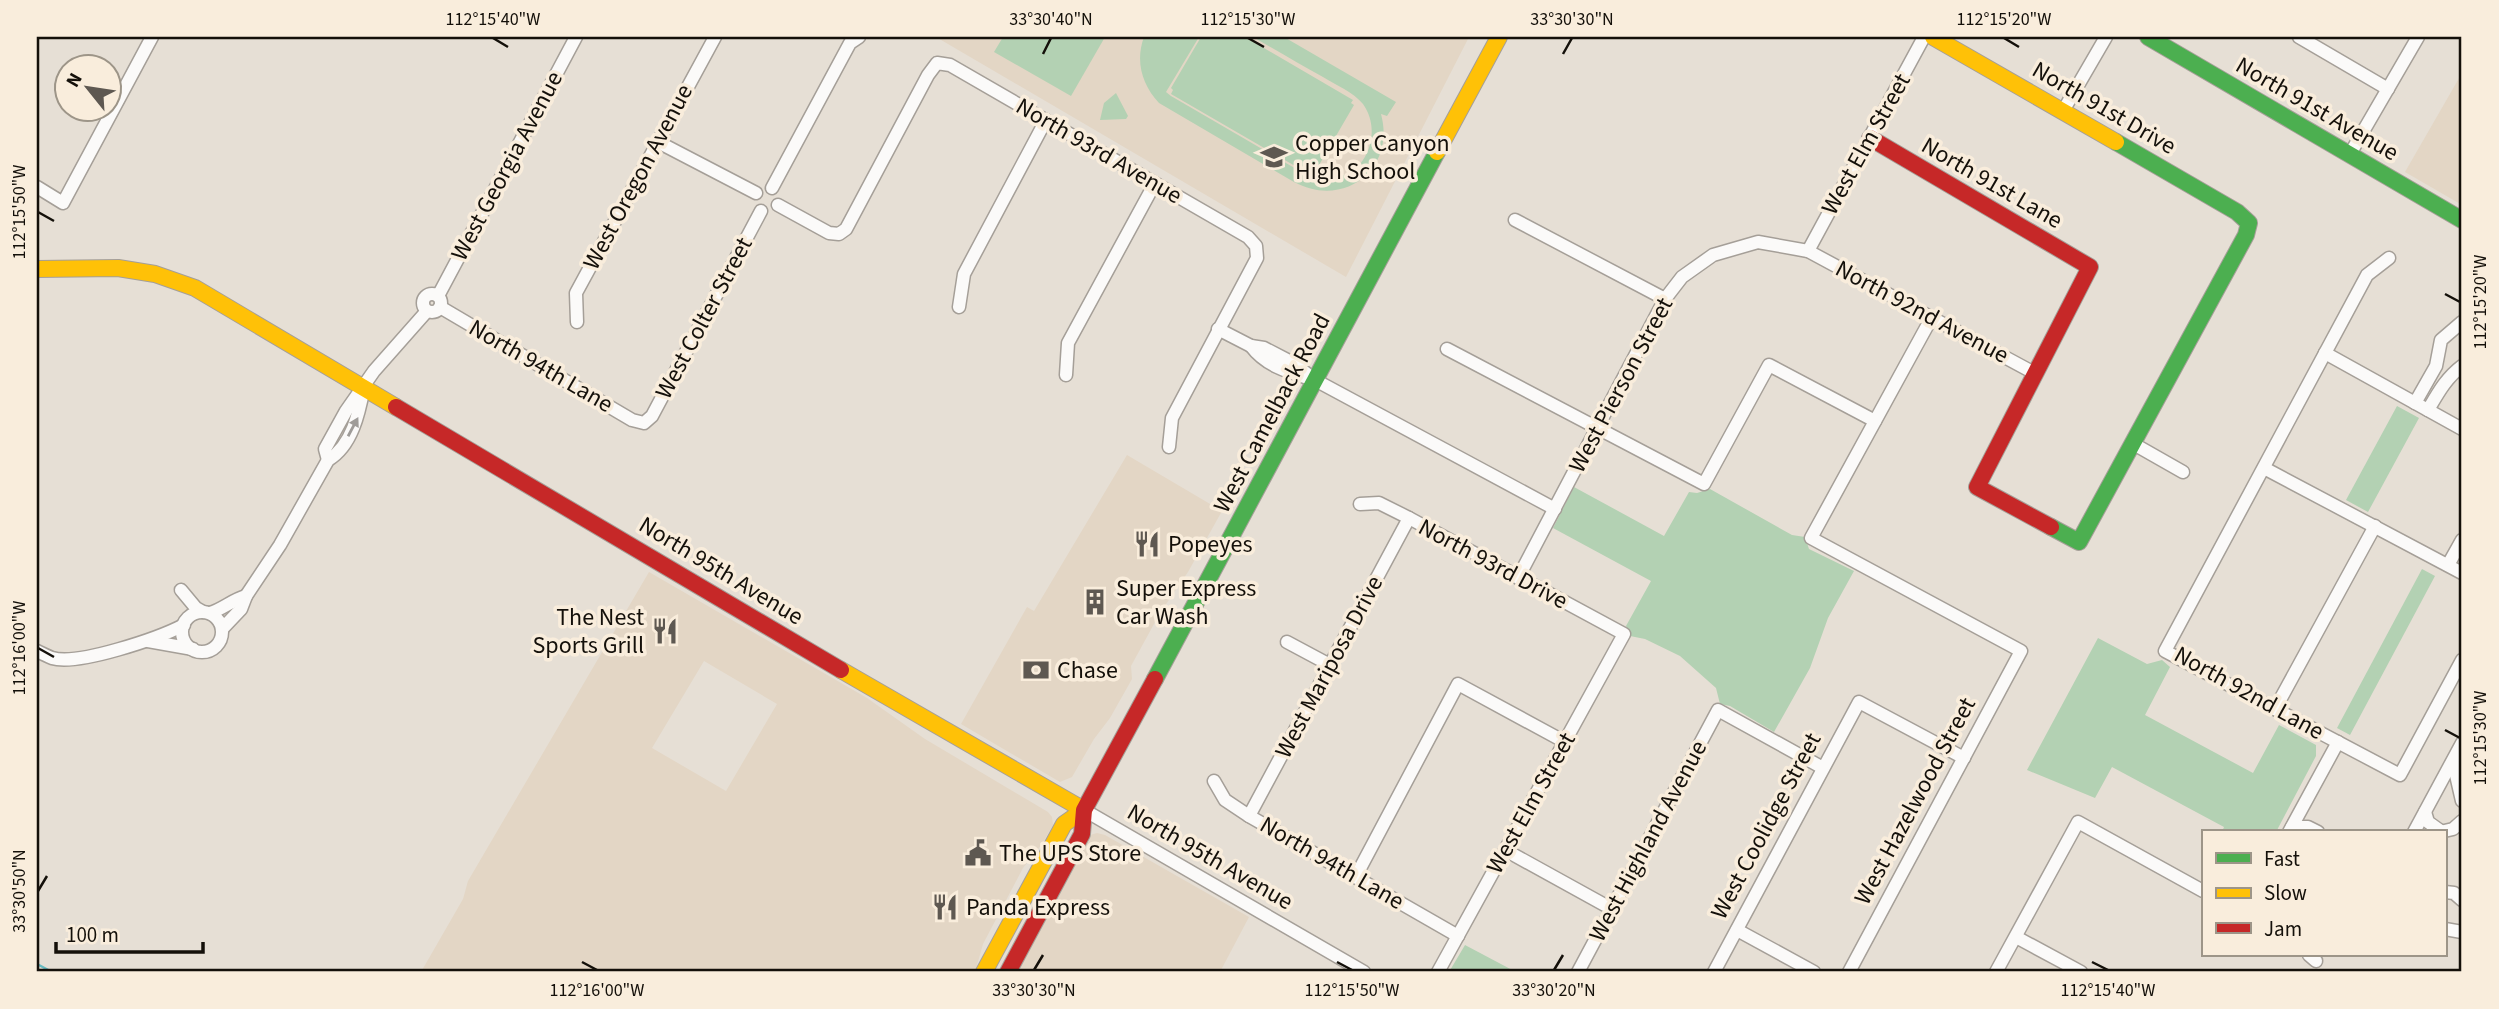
<svg xmlns="http://www.w3.org/2000/svg" width="2499" height="1009" font-family="'Source Sans 3',sans-serif">
<rect width="100%" height="100%" fill="#e6dfd5"/>
<g fill="#e3d6c5" fill-rule="evenodd">
<path d="M936,37H1469L1346,277Z"/>
<path d="M2462,73V205L2405,172Z"/>
<path d="M1127,455L1222,511L1188,572L1160,613L1131,666L1132,679L1110,718L1094,739L1072,777L1060,782L961,724L1027,607L1034,611Z"/>
<path d="M649,572L867,698L925,739L1048,812L1052,817L1053,825L1042,844L1023,868L983,944L975,972H421L463,899L468,881ZM704,661L777,704L726,791L652,748Z"/>
<path d="M1097,833L1105,835L1249,917L1220,972H1015L1090,835Z"/>
</g>
<g fill="#b3d1b3">
<path d="M1003,37H1105L1071,96L994,52Z"/>
<path d="M1144,37H1199L1166,92L1171,96L1310,177C1328,181 1348,178 1360,164C1374,147 1376,122 1363,104C1353,92 1336,85 1323,77C1299,64 1276,50 1253,37H1284L1396,102L1387,116L1381,114C1396,169 1344,209 1294,182L1159,103C1142,85 1135,61 1144,37Z"/>
<path d="M1201,37H1245L1353,100L1351,103L1354,105L1315,172L1312,170L1309,174L1171,94L1173,90L1171,88Z"/>
<path d="M1116,93L1128,116L1126,119L1100,120L1104,103Z"/>
<path d="M2397,406L2419,418L2368,512L2346,500Z"/>
<path d="M1574,487L1664,536L1689,492L1697,493L1710,489L1792,535L1805,537L1809,549L1854,571L1828,618L1810,668L1774,732L1730,706L1720,704L1716,688L1680,656L1645,639L1630,636L1626,626L1651,581L1553,528Z"/>
<path d="M2422,569L2435,576L2350,735L2337,728Z"/>
<path d="M2098,638L2147,664L2162,660L2170,667L2145,715L2253,773L2279,725L2316,745V756L2276,832H2222L2224,827L2112,767L2095,798L2027,770Z"/>
<path d="M1465,945L1516,972H1449Z"/>
</g>
<g fill="none" stroke-linecap="round" stroke-linejoin="round">
<path stroke="#66bac1" stroke-width="2.5" d="M37,964L52,972"/>
<g stroke="#a59f98" stroke-width="15">
<g id="street">
<path d="M2299,37L2388,89"/>
<path d="M2063,111L2106,37"/>
<path d="M658,142L756,193"/>
<path d="M2350,154L2418,37"/>
<path d="M37,187L63,203L152,37"/>
<path d="M772,188L850,43L859,37"/>
<path d="M778,205L829,233L839,234L846,229L928,75L937,63L950,65L1248,237L1256,246L1257,258L1172,418L1169,447"/>
<path d="M1515,220L1665,299"/>
<path d="M1808,251L1924,37"/>
<path d="M2389,258L2367,275L2165,651L2400,775L2462,660"/>
<circle cx="432" cy="303" r="9"/>
<path d="M438,296L576,37"/>
<path d="M440,307L632,420L644,423L652,416L761,211"/>
<path d="M959,307L964,274L1046,120"/>
<path d="M577,322L576,293L715,37"/>
<path d="M1218,329L1251,346L1264,348L1293,363L1315,380L1555,509"/>
<path d="M1251,346C1265,365 1287,372 1308,378"/>
<path d="M1447,349L1704,484L1769,365L1875,421"/>
<path d="M2325,353L2462,429"/>
<path d="M1066,375L1068,343L1155,183"/>
<path d="M2415,403L2436,366L2441,340L2462,322"/>
<path d="M2428,410C2438,393 2446,378 2462,366"/>
<path d="M2132,443L2183,472"/>
<path d="M328,460L325,449L346,411L374,371L427,311"/>
<path d="M2264,468L2462,573"/>
<path d="M1360,504L1379,503L1409,518L1624,634L1438,972"/>
<path d="M2448,565L2462,540"/>
<path d="M1518,578L1665,299L1682,277L1713,255L1758,242L1808,251L2036,374"/>
<path d="M181,590L196,608L203,612"/>
<circle cx="202" cy="632" r="20"/>
<path d="M210,613C223,609 232,600 246,596"/>
<path d="M222,629L241,609L246,596L280,545L328,460C352,446 359,413 364,387"/>
<path d="M148,641L193,649"/>
<path d="M1287,642L1330,665"/>
<path d="M37,651C41,653 47,656 52,658C78,666 159,638 184,625"/>
<path d="M2275,709L2375,526"/>
<path d="M2453,762L2462,801"/>
<path d="M1214,781L1225,800L1249,816L1458,936"/>
<path d="M1084,810L1364,972"/>
<path d="M2425,812L2428,822L2442,832"/>
<path d="M1249,816L1409,518"/>
<path d="M2292,827H2308L2318,832"/>
<path d="M2289,832L2338,742"/>
<path d="M2414,832L2462,743"/>
<path d="M2440,832L2453,829L2462,821"/>
<path d="M1505,850L1612,909"/>
<path d="M1356,876L1458,684L1565,742"/>
<path d="M2445,892L2454,893L2462,900"/>
<path d="M2445,929L2462,932"/>
<path d="M1737,930L1814,972"/>
<path d="M2016,937L2081,972"/>
<path d="M2309,955L2316,961"/>
<path d="M1578,972L1718,710L1823,768"/>
<path d="M1714,972L1859,702L1964,758"/>
<path d="M1849,972L2021,651L1811,538L1932,317"/>
<path d="M1996,972L2078,822L2203,891"/>
</g>
</g>
<g stroke="#a59f98" stroke-width="18">
<g id="fast">
<path d="M2148,37L2462,220"/>
<path d="M2051,527L2079,542L2246,235L2249,223L2237,212L2116,142"/>
<path d="M1155,679L1437,152"/>
</g>
</g>
<g stroke="#a59f98" stroke-width="18">
<g id="slow">
<path d="M1933,37L2116,142"/>
<path d="M1437,152L1499,37"/>
<path d="M37,269L118,268L155,274L195,288L396,407"/>
<path d="M841,670L1084,810"/>
<path d="M984,972L1064,824L1084,810"/>
</g>
</g>
<g stroke="#a59f98" stroke-width="18">
<g id="jam">
<path d="M1870,138L2090,267L1977,487L2051,527"/>
<path d="M396,407L841,670"/>
<path d="M1008,972L1082,834L1084,810L1155,679"/>
</g>
</g>
<use href="#street" stroke="#fbfaf9" stroke-width="12"/>
<use href="#fast" stroke="#4caf50" stroke-width="16"/>
<use href="#slow" stroke="#ffc107" stroke-width="16"/>
<use href="#jam" stroke="#c62828" stroke-width="16"/>
</g>
<defs><path id="oneway-solid" d="M-6-.8H1V-3.2L6.5 0L1 3.2V.8H-6Z" transform="scale(1.75)"/></defs>
<use fill="#9f9c99" href="#oneway-solid" transform="translate(353 427) rotate(-62)"/>
<path fill="none" stroke="#14100a" stroke-width="2.5" d="M493,38L508,47M1248,38L1264,47M2004,38L2019,47M1043,54L1051,38M1563,54L1572,38M38,212L54,221M2445,294L2460,302M38,648L54,657M2445,730L2460,738M38,891L47,876M582,962L597,970M1337,962L1352,970M2092,962L2108,970M1034,970L1043,955M1554,970L1563,955"/>
<defs>
<g id="school-bare" transform="scale(2.1)"><path d="M0-5L7-2L0 1L-7-2ZM-4 1L0 2.5L4 1V4Q0 6-4 4Z" fill="#5e5851" stroke="#f9eddc" stroke-width="2.5" paint-order="stroke"/></g>
<g id="restaurant-bare" transform="scale(2.1)"><path d="M-5-6h1v4h1v-4h1v4h1v-4h1v5L-1.5 .5V6h-2V.5L-5-1ZM5-6V6H3V1.5H1.5Q1.5-4 5-6Z" fill="#5e5851" stroke="#f9eddc" stroke-width="2.5" paint-order="stroke"/></g>
<g id="building-bare" transform="scale(2.1)"><path d="M-4-6H4V6H1V3H-1V6H-4ZM-2.5-4.3h1.7v1.8h-1.7ZM.8-4.3h1.7v1.8H.8ZM-2.5-1h1.7V.8h-1.7ZM.8-1h1.7V.8H.8Z" fill="#5e5851" stroke="#f9eddc" stroke-width="2.5" paint-order="stroke"/></g>
<g id="bank-bare" transform="scale(2.1)"><path d="M-6-4H6V4H-6ZM0-2.3a2.3 2.3 0 1 0 0 4.6a2.3 2.3 0 1 0 0-4.6Z" fill="#5e5851" stroke="#f9eddc" stroke-width="2.5" paint-order="stroke"/></g>
<g id="civic-bare" transform="scale(2.1)"><path d="M-.6-6.5H3V-4.5H.6V-3L4-1V1h2V6H-6V1h2V-1L-.6-3ZM-1.2 2.5V6h2.4V2.5Z" fill="#5e5851" stroke="#f9eddc" stroke-width="2.5" paint-order="stroke"/></g>
</defs>
<g fill-rule="evenodd">
<use href="#school-bare" x="1274" y="157"/>
<use href="#restaurant-bare" x="1147" y="544"/>
<use href="#building-bare" x="1095" y="602"/>
<use href="#restaurant-bare" x="665" y="631"/>
<use href="#bank-bare" x="1036" y="670"/>
<use href="#civic-bare" x="978" y="853"/>
<use href="#restaurant-bare" x="945" y="907"/>
</g>
<g text-anchor="middle" dominant-baseline="central" stroke-width="7" stroke-linejoin="round" paint-order="stroke">
<g font-size="24" fill="#14100a" stroke="#f9eddc">
<text transform="translate(2104 108) rotate(30)">North 91st Drive</text>
<text transform="translate(2317 109) rotate(30)">North 91st Avenue</text>
<text transform="translate(1866 144) rotate(-61)">West Elm Street</text>
<text transform="translate(1099 151) rotate(30)">North 93rd Avenue</text>
<text transform="translate(507 166) rotate(-62)">West Georgia Avenue</text>
<text transform="translate(638 177) rotate(-62)">West Oregon Avenue</text>
<text transform="translate(1992 183) rotate(30)">North 91st Lane</text>
<text transform="translate(1922 312) rotate(28)">North 92nd Avenue</text>
<text transform="translate(704 318) rotate(-62)">West Colter Street</text>
<text transform="translate(541 366) rotate(30)">North 94th Lane</text>
<text transform="translate(1621 385) rotate(-62)">West Pierson Street</text>
<text transform="translate(1272 413) rotate(-62)">West Camelback Road</text>
<text transform="translate(1493 564) rotate(28)">North 93rd Drive</text>
<text transform="translate(721 571) rotate(31)">North 95th Avenue</text>
<text transform="translate(1329 667) rotate(-62)">West Mariposa Drive</text>
<text transform="translate(2249 693) rotate(29)">North 92nd Lane</text>
<text transform="translate(1915 801) rotate(-62)">West Hazelwood Street</text>
<text transform="translate(1531 803) rotate(-61)">West Elm Street</text>
<text transform="translate(1766 826) rotate(-62)">West Coolidge Street</text>
<text transform="translate(1648 841) rotate(-62)">West Highland Avenue</text>
<text transform="translate(1210 857) rotate(30)">North 95th Avenue</text>
<text transform="translate(1332 863) rotate(30)">North 94th Lane</text>
</g>
<g font-size="24" fill="#14100a" stroke="#f9eddc" text-anchor="start">
<text x="1295" y="143">Copper Canyon<tspan x="1295" dy="28">High School</tspan></text>
<text x="1168" y="544">Popeyes</text>
<text x="1116" y="588">Super Express<tspan x="1116" dy="28">Car Wash</tspan></text>
<text x="644" y="617" text-anchor="end">The Nest<tspan x="644" dy="28">Sports Grill</tspan></text>
<text x="1057" y="670">Chase</text>
<text x="999" y="853">The UPS Store</text>
<text x="966" y="907">Panda Express</text>
</g>
</g>
<rect width="2499" height="1009" fill="none" stroke="#f9eddc" stroke-width="77"/>
<rect x="2202" y="830" width="245" height="126" fill="#f9eddc" stroke="#9d9588" stroke-width="2"/>
<rect x="2216" y="853" width="35" height="10" fill="#4caf50" stroke="#9d9588" stroke-width="2"/>
<text x="2264" y="866" font-size="21" fill="#14100a">Fast</text>
<rect x="2216" y="888" width="35" height="10" fill="#ffc107" stroke="#9d9588" stroke-width="2"/>
<text x="2264" y="900" font-size="21" fill="#14100a">Slow</text>
<rect x="2216" y="923" width="35" height="10" fill="#c62828" stroke="#9d9588" stroke-width="2"/>
<text x="2264" y="936" font-size="21" fill="#14100a">Jam</text>
<g transform="translate(88 88) rotate(300)"><circle r="33" fill="#f9eddc" stroke="#9d9588" stroke-width="2"/>
<path d="M0-5L12 26L0 18L-12 26Z" fill="#5e5851"/>
<text y="-10" font-size="19" font-weight="bold" text-anchor="middle" fill="#14100a">N</text>
</g>
<path d="M56 942v10h147v-10" fill="none" stroke="#14100a" stroke-width="3.5"/>
<text x="66" y="942" font-size="21" fill="#14100a" stroke="#f9eddc" stroke-width="5" paint-order="stroke">100 m</text>
<rect x="38" y="38" width="2422" height="932" fill="none" stroke="#14100a" stroke-width="2.5"/>
<g font-size="18" text-anchor="middle" fill="#14100a">
<text x="493" y="25">112°15'40"W</text>
<text x="1051" y="25">33°30'40"N</text>
<text x="1248" y="25">112°15'30"W</text>
<text x="1572" y="25">33°30'30"N</text>
<text x="2004" y="25">112°15'20"W</text>
<text transform="translate(19 212) rotate(-90)" y="6">112°15'50"W</text>
<text transform="translate(2480 302) rotate(-90)" y="6">112°15'20"W</text>
<text transform="translate(19 648) rotate(-90)" y="6">112°16'00"W</text>
<text transform="translate(2480 738) rotate(-90)" y="6">112°15'30"W</text>
<text transform="translate(19 891) rotate(-90)" y="6">33°30'50"N</text>
<text x="597" y="996">112°16'00"W</text>
<text x="1034" y="996">33°30'30"N</text>
<text x="1352" y="996">112°15'50"W</text>
<text x="1554" y="996">33°30'20"N</text>
<text x="2108" y="996">112°15'40"W</text>
</g>
</svg>
